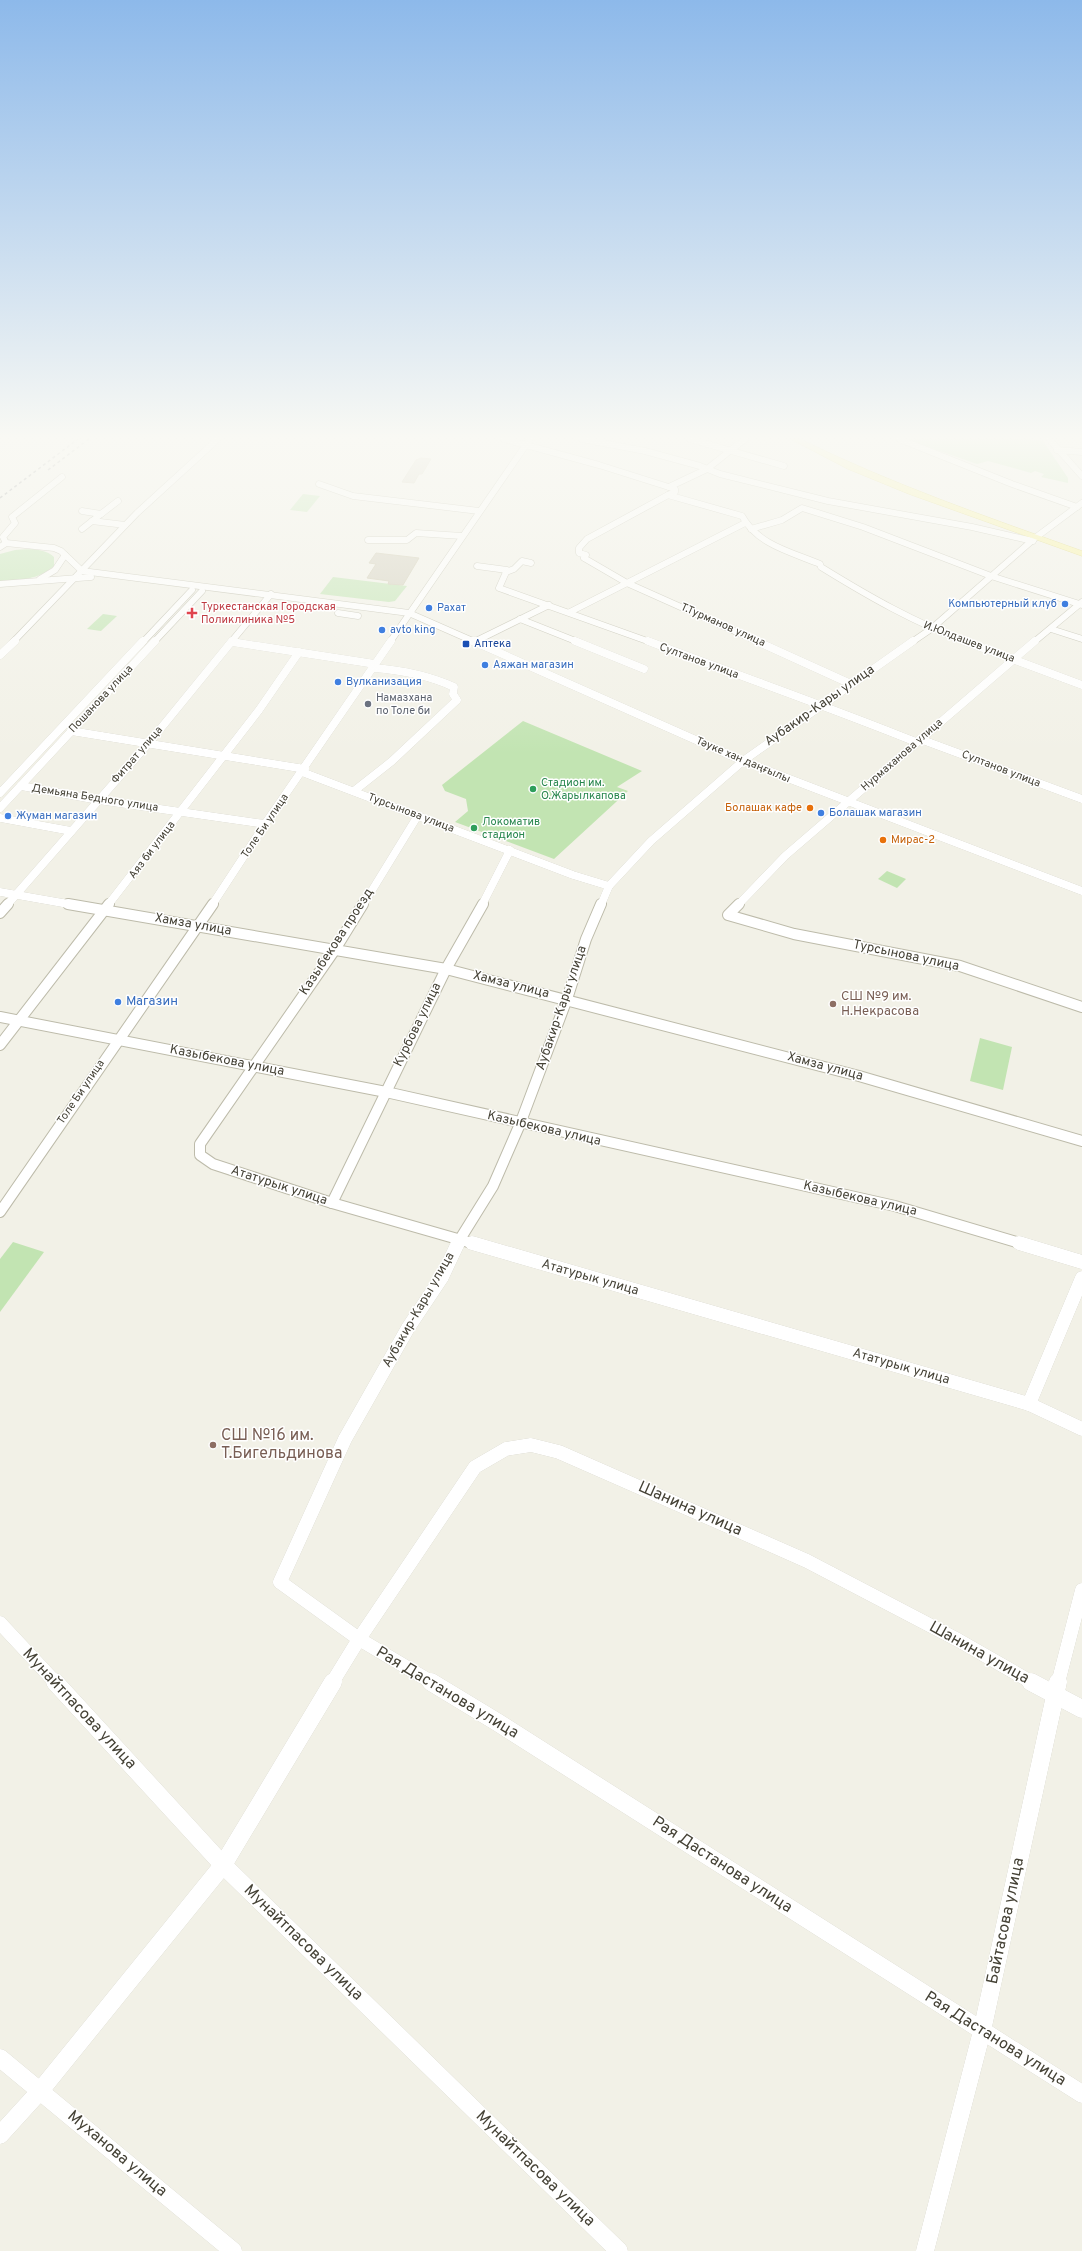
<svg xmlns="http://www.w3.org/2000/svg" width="1082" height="2251" font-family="Overpass,sans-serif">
<rect width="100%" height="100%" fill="#f2f1e7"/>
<g fill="#c2e4b2">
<path d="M905,439H1028L1043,441L1068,478V483L1041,477L1044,474L1035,471L1031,473L988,461L977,464Z"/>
<path d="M303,494L320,496L307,512L290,510Z"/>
<path d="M15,550C28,549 44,548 54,557V566C38,580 20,580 0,581V554Z"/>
<path d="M333,577L407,586L395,601L389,602L320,594Z"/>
<path d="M103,614L117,616L101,631L87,629Z"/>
<path d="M523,721L642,771L617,787L628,791L554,859L455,822L468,811L466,799L445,791L442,785Z"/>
<path d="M887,871L906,879L897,888L878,879Z"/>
<path d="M980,1038L1012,1047L1003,1090L970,1081Z"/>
<path d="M13,1242L44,1252L0,1312V1259Z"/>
</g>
<g fill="#d3cfbd" stroke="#cec9b0">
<path d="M421,458L431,459L422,474H419L414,483L402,482L416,460Z"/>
<path d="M376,553L419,558L403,585L388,584L389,581L367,578L376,564L369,563Z"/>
</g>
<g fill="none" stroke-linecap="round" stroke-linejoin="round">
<g stroke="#bdbbaa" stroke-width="7">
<g id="minor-far4">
<path d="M504,439L599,465L675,489V492L668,495L742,516C758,545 791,552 820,564L821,567C868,596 915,623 967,642"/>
<path d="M582,439L645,451L700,466L720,474L828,501L972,527L1033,541"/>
<path d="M690,439L784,466"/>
<path d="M899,439L1012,484L1077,507"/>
<path d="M1049,439L1082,476"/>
<path d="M1057,450L1082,452"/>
<path d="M319,484L353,496L479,511"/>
<path d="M669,487L707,469L745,439"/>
<path d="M668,495L587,539L579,548V553L586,555L584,558L627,583L759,642"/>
<path d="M82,511L101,514L82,529"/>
<path d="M101,514L118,501"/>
<path d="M92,521L125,525"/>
<path d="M751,529L782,520L802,508L863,527L991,576L1082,605"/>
<path d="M368,540H407L416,533L462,536"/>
<path d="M6,543L3,537L15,523L12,517L62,477"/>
<path d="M0,547L6,543L54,548L61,551L82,571"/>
<path d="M477,566L507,570L499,588L650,642"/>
<path d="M82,571L409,613L475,642"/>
<path d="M506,572L514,569L522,561L531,563"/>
<path d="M40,579L55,570L65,555"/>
<path d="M0,584L91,577"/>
<path d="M570,612L745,523"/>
<path d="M338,613L358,616"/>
<path d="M520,619L578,642"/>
<path d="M1051,629L1082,639"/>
<path d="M13,642L137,513L218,439"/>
<path d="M143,642L192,590"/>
<path d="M154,642L202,591"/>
<path d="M231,642L271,594"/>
<path d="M232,642H234"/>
<path d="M390,642L530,439"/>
<path d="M474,642L549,605"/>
<path d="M912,642L931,629L1035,538L1082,503"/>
<path d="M1034,642L1082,602"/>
</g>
</g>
<g stroke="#bdbbaa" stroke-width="8">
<g id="minor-far3">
<path d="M473,641L743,761L1082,891"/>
<path d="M575,641L644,669"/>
<path d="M648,641C737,675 827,706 916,742"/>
<path d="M756,641L851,684"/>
<path d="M964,641L1082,685"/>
<path d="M232,642L375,664"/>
<path d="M474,642L475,641"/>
<path d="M0,655L15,641"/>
<path d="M71,731L305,769"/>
<path d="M920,739L1082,799"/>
<path d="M302,772L573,875L609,886"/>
<path d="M21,786L98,800L265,824"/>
<path d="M354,791L392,761L457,700L453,694L454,687C428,675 401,670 373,668"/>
<path d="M0,793L143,641"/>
<path d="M0,808L155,641"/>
<path d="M0,818L71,831"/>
<path d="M0,892L74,905"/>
<path d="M7,905L148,744L232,641"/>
<path d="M108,905L259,710L299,652"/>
<path d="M212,905L265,824L391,641"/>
<path d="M363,905L417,817"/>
<path d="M482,905L510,850"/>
<path d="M601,905L609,886L651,841L743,761L913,641"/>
<path d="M738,905L785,856L1035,641"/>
</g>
</g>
<g stroke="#bdbbaa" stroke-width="12">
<g id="minor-far2">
<path d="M68,904L446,969L859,1076L1082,1141"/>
<path d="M363,904L334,951L200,1144V1155L213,1164L332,1203L475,1244"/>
<path d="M739,904L728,915L794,934L960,966L1082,1007"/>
<path d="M0,913L8,904"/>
<path d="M0,1017L386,1092L895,1206L1023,1244"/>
<path d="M0,1045L109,904"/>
<path d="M332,1203L446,969L483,904"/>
<path d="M0,1212L213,904"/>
<path d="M457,1244L493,1186L520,1124L567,999L586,939L601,904"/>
</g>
</g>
<g stroke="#bdbbaa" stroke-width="14">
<g id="minor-far1">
<path d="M472,1243L1029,1404L1082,1429"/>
<path d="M1019,1243L1082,1262"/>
<path d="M1029,1404L1082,1278"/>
<path d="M0,1623L56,1683"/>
<path d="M332,1683L359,1639L475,1467L506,1449L531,1445L559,1452L807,1561L958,1640L1033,1683"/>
<path d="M433,1683L359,1639L280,1582L345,1439L408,1328L442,1277L458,1243"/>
<path d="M1058,1683L1082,1590"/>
</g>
</g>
<g stroke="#bdbbaa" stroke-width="18">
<g id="minor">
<path d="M55,1682L223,1865L619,2251"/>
<path d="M431,1682L497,1722L1082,2094"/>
<path d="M1031,1682L1082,1709"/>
<path d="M0,2058L233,2251"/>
<path d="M0,2135L40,2091L223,1865L333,1682"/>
<path d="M925,2251L982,2031L1058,1682"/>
</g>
</g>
<g stroke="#dcd36b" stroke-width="1">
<path id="major" d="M791,439H800C891,484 987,517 1082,551V556L909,494L848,469Z"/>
</g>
<use href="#minor-far4" stroke="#fff" stroke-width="6"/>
<use href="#minor-far3" stroke="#fff" stroke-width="8"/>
<use href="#minor-far2" stroke="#fff" stroke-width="10"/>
<use href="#minor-far1" stroke="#fff" stroke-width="14"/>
<use href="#minor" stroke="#fff" stroke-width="18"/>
<use href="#major" fill="#f8f29a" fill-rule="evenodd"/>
<g stroke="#959595" stroke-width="1.5" stroke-dasharray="3 3" stroke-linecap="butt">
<path d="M48,470L89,439"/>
<path d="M0,498L78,439"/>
</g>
</g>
<linearGradient id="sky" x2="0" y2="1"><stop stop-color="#8db9ea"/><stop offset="0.58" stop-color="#f9f9f4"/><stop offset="1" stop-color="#f9f9f4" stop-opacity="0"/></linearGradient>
<rect width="1082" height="754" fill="url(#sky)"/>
<g fill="#3f7fe0" stroke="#fff" stroke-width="1.5">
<circle cx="1065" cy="604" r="4"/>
<circle cx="429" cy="608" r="4"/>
<circle cx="382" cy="630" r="4"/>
<circle cx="485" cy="665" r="4"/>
<circle cx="338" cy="682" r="4"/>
<circle cx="821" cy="813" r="4"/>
<circle cx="8" cy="816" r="4"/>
<circle cx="118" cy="1002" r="4"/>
</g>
<path fill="#e0444e" stroke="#fff" stroke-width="1.5" d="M190 607h4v4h4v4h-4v4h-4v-4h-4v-4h4z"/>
<rect fill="#1a4fb4" stroke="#fff" stroke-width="1.5" x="462" y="640" width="8" height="8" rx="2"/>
<circle fill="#6b7280" stroke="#fff" stroke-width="1.5" cx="368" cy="704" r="4"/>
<g fill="#2e9e5b" stroke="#fff" stroke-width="1.5">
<circle cx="533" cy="789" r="4"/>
<circle cx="474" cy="828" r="4"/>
</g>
<g fill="#e8710a" stroke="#fff" stroke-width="1.5">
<circle cx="810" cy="808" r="4"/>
<circle cx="883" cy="840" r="4"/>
</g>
<g fill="#8d6e63" stroke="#fff" stroke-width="1.5">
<circle cx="833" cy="1004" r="4"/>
<circle cx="213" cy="1445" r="4"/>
</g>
<g text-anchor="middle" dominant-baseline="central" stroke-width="3" stroke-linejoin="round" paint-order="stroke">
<g font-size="11" fill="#366cbe" stroke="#fff" text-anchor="start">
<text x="1057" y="604" text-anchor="end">Компьютерный клуб</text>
<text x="437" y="608">Рахат</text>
<text x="390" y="630">avto king</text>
<text x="493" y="665">Аяжан магазин</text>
<text x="346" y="682">Вулканизация</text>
<text x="829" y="813">Болашак магазин</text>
<text x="16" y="816">Жуман магазин</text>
</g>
<g font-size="11" fill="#be3a42" stroke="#fff" text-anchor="start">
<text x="201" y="607">Туркестанская Городская<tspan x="201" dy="13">Поликлиника №5</tspan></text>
</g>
<g font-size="11" fill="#454236" stroke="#fff">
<text transform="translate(723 625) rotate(24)">Т.Турманов улица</text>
<text transform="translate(969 642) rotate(21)">И.Юлдашев улица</text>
<text transform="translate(699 661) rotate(20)">Султанов улица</text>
<text transform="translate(101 699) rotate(-47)">Пошанова улица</text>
<text transform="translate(137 755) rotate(-49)">Фитрат улица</text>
<text transform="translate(902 755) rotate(-41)">Нурмаханова улица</text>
<text transform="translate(743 760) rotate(23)">Тәуке хан даңғылы</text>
<text transform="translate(1001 769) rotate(21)">Султанов улица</text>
<text transform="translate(95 798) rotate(9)">Демьяна Бедного улица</text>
<text transform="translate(411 813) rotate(21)">Турсынова улица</text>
<text transform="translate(265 826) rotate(-56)">Толе Би улица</text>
<text transform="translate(152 850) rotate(-53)">Аяз би улица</text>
<text transform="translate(81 1092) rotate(-56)">Толе Би улица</text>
</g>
<g font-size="11" fill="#164399" stroke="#fff" text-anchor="start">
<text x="474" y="644">Аптека</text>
</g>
<g font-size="11" fill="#5b616d" stroke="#fff" text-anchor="start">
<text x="376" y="698">Намазхана<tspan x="376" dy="13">по Толе би</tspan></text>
</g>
<g font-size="11" fill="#27864d" stroke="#fff" text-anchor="start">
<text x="541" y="783">Стадион им.<tspan x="541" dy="13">О.Жарылкапова</tspan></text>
<text x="482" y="822">Локоматив<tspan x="482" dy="13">стадион</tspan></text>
</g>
<g font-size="11" fill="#c56008" stroke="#fff" text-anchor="end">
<text x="802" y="808">Болашак кафе</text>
<text x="891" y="840" text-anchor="start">Мирас-2</text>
</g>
<g font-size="13" fill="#454236" stroke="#fff">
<text transform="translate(820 706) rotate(-35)">Аубакир-Кары улица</text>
<text transform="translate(193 925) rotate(10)">Хамза улица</text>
<text transform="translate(337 942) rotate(-57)">Казыбекова проезд</text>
<text transform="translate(906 956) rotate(12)">Турсынова улица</text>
<text transform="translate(511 985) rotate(14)">Хамза улица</text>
<text transform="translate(562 1008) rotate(-71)">Аубакир-Кары улица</text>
<text transform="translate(418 1025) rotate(-64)">Курбова улица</text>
<text transform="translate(227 1061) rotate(11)">Казыбекова улица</text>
<text transform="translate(825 1067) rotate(15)">Хамза улица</text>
<text transform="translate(544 1129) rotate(13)">Казыбекова улица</text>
<text transform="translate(279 1186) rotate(18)">Ататурык улица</text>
<text transform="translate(860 1199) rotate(13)">Казыбекова улица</text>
<text transform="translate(590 1278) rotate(16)">Ататурык улица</text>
<text transform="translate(419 1310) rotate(-60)">Аубакир-Кары улица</text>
<text transform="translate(901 1367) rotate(16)">Ататурык улица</text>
</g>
<g font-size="13" fill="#785e54" stroke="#fff" text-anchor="start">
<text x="841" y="997">СШ №9 им.<tspan x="841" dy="15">Н.Некрасова</tspan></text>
</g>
<g font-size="13" fill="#366cbe" stroke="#fff" text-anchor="start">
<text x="126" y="1002">Магазин</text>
</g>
<g font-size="16" fill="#785e54" stroke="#fff" text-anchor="start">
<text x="221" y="1436">СШ №16 им.<tspan x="221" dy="18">Т.Бигельдинова</tspan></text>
</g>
<g font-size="16" fill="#454236" stroke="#fff">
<text transform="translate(690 1509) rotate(24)">Шанина улица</text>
<text transform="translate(979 1653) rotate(29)">Шанина улица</text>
<text transform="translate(447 1693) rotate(31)">Рая Дастанова улица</text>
<text transform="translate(79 1709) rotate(47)">Мунайтпасова улица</text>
<text transform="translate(722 1865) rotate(33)">Рая Дастанова улица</text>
<text transform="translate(1006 1921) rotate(-78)">Байтасова улица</text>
<text transform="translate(303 1943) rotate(44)">Мунайтпасова улица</text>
<text transform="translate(995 2039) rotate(32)">Рая Дастанова улица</text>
<text transform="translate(117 2154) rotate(40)">Муханова улица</text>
<text transform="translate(535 2169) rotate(44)">Мунайтпасова улица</text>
</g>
</g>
</svg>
